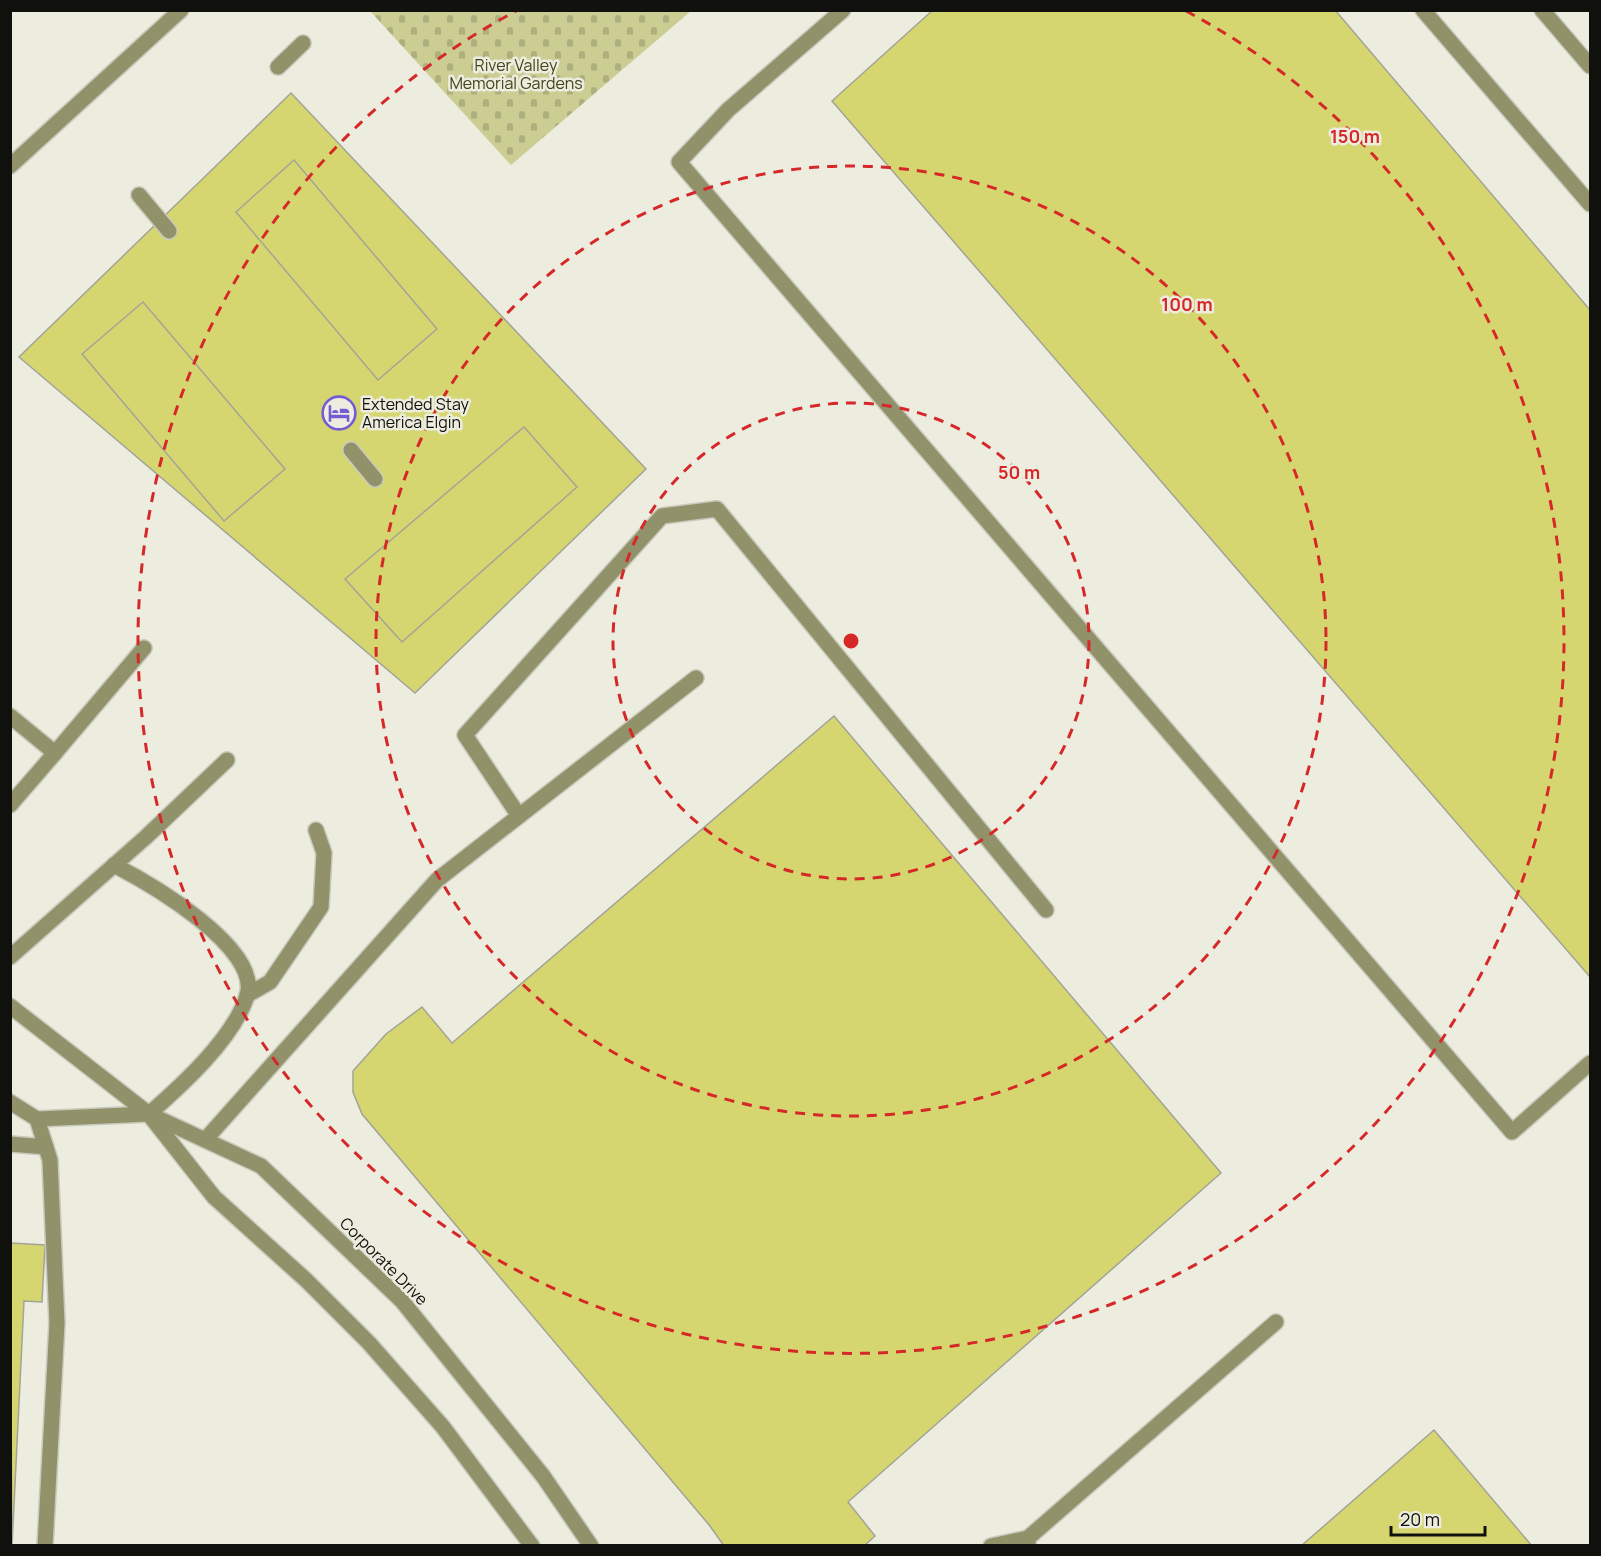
<svg xmlns="http://www.w3.org/2000/svg" width="1601" height="1556" font-family="Manrope,sans-serif">
<defs>
<pattern id="cemetery-stones" width="16" height="16" patternUnits="userSpaceOnUse" patternTransform="scale(1.5)"><rect width="16" height="16" fill="#cccd93"/><path d="M2 7V4a2 2 0 0 1 4 0v3zM10 15v-3a2 2 0 0 1 4 0v3z" fill="#aeaf7e"/></pattern>
</defs>
<rect width="100%" height="100%" fill="#ececdf"/>
<path fill="url(#cemetery-stones)" d="M370,11H691L511,165Z"/>
<g fill="#d6d670" stroke="#a3a497" stroke-width="1.5">
<path d="M933,10H1335L1590,310V977L832,101Z"/>
<path d="M291,93L646,469L415,693L19,357Z"/>
<path d="M294,160L437,329L378,380L236,212Z"/>
<path d="M143,302L285,469L224,521L82,354Z"/>
<path d="M524,427L577,487L402,642L345,579Z"/>
<path d="M834,716L1221,1173L848,1502L875,1536L864,1546H724L710,1526L362,1114L353,1092V1071L386,1034L422,1007L452,1043Z"/>
<path d="M10,1243L45,1245L42,1302L24,1301L12,1546Z"/>
<path d="M1434,1430L1532,1546H1301Z"/>
</g>
<g fill="none" stroke-linecap="round" stroke-linejoin="round">
<g stroke="#c9c9bd" stroke-width="18">
<g id="service">
<path d="M843,10L728,110L679,162L1512,1132L1590,1063"/>
<path d="M1423,10L1590,204"/>
<path d="M1542,10L1590,66"/>
<path d="M278,67L303,43"/>
<path d="M10,166L181,10"/>
<path d="M139,195L169,231"/>
<path d="M351,450L375,479"/>
<path d="M10,716L55,753L144,648"/>
<path d="M10,805L55,753"/>
<path d="M519,816L465,735L662,516L717,509L1046,910"/>
<path d="M10,957L146,837L227,760"/>
<path d="M247,995L270,982L321,907L324,853L316,830"/>
<path d="M10,1102L37,1119L50,1160L57,1323L45,1546"/>
<path d="M37,1119L149,1114C182,1085 233,1039 247,996C262,948 149,883 114,865"/>
<path d="M205,1140L437,880L696,678"/>
<path d="M10,1144L46,1147"/>
<path d="M991,1546L1028,1538"/>
<path d="M1028,1546V1538L1276,1322"/>
</g>
</g>
<g stroke="#c9c9bd" stroke-width="18">
<g id="minor">
<path d="M10,1006L149,1114L261,1166L402,1301L543,1476L591,1546"/>
<path d="M151,1117L214,1197L306,1280L369,1343L443,1427L532,1546"/>
</g>
</g>
<use href="#service" stroke="#91926a" stroke-width="15"/>
<use href="#minor" stroke="#91926a" stroke-width="15"/>
</g>
<g fill="none" stroke="#d62828" stroke-width="3" stroke-dasharray="10 8">
<circle cx="851" cy="641" r="238"/>
<circle cx="851" cy="641" r="475"/>
<path d="M1186 11A713 713 0 1 1 516 11"/>
</g>
<defs>
<g id="hotel-ring" transform="scale(1.725)"><circle r="9.5" fill="#ececdf" stroke="#755cd6" stroke-width="1.5"/><path d="M-6-4.5h1.5V1H6V5H4.5V3h-9V5H-6ZM-4 0a1.8 1.8 0 1 1 3.6 0ZM.5 0V-2.5h3Q6-2.5 6 0Z" fill="#755cd6"/></g>
</defs>
<g fill-rule="evenodd">
<use href="#hotel-ring" x="339" y="413"/>
</g>
<g text-anchor="middle" dominant-baseline="central" stroke-width="5" stroke-linejoin="round" paint-order="stroke">
<g font-size="16" fill="#424217" stroke="#ececdf">
<text x="516" y="65">River Valley<tspan x="516" dy="18">Memorial Gardens</tspan></text>
</g>
<g font-size="16" fill="#10100c" stroke="#ececdf" text-anchor="start">
<text x="362" y="404">Extended Stay<tspan x="362" dy="18">America Elgin</tspan></text>
</g>
<g font-size="16" fill="#10100c" stroke="#ececdf">
<text transform="translate(384 1261) rotate(45)">Corporate Drive</text>
</g>
</g>
<circle cx="851" cy="641" r="9" fill="#d62828" stroke="#ececdf" stroke-width="3"/>
<g font-size="18" text-anchor="middle" font-weight="bold" fill="#d62828" stroke="#ececdf" stroke-width="5" stroke-linejoin="round" paint-order="stroke">
<text x="1355" y="143">150 m</text>
<text x="1187" y="311">100 m</text>
<text x="1019" y="479">50 m</text>
</g>
<rect width="1601" height="1556" fill="none" stroke="#10100c" stroke-width="24"/>
<path d="M1391 1526v9h94v-9" fill="none" stroke="#10100c" stroke-width="3"/>
<text x="1400" y="1526" font-size="18" fill="#10100c" stroke="#ececdf" stroke-width="4.5" paint-order="stroke">20 m</text>
</svg>
